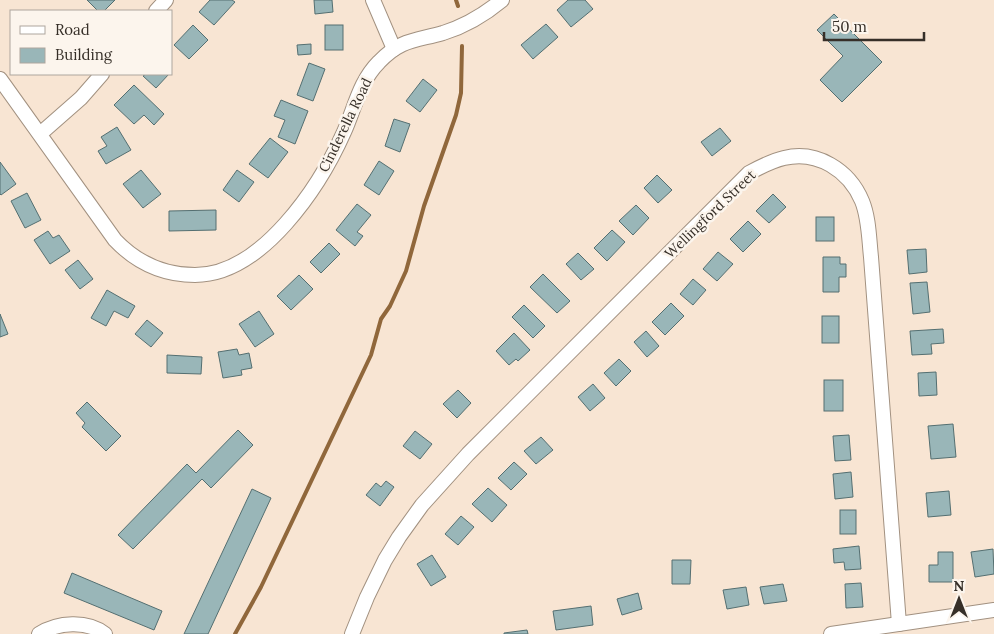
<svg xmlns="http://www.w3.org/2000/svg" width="994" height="634" font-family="Lora,serif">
<rect width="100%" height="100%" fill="#f8e5d3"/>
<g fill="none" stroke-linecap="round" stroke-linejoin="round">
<g stroke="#90673b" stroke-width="4">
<path d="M456,0L458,6"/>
<path d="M235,634L261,587L371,355L381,319L390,306L406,271L424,206L456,115L461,93L462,46"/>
</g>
</g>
<g fill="#99b6b8" stroke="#546f71">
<path d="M87,0H115L104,11H98Z"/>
<path d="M210,0H232L235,2L214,25L199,12Z"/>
<path d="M314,0H332L333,12L315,14Z"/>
<path d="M568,0H585L593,9L571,27L557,10Z"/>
<path d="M834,14L882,62L842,102L820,80L843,56L817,30Z"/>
<path d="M546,24L558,37L533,59L521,45Z"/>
<path d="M193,25L208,40L189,59L174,45Z"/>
<rect x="325" y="25" width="18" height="25"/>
<path d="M311,44V54L298,55L297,45Z"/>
<path d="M309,63L325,69L313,101L297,95Z"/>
<path d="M146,74H169L156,88L143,76Z"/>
<path d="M423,79L437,90L420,112L406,101Z"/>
<path d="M134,85L164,114L154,125L144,115L134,124L114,105Z"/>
<path d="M281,100L308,111L295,144L278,137L285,120L274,116Z"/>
<path d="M394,119L410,124L400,152L385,146Z"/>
<path d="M117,127L131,150L106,164L98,151L107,146L101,137Z"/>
<path d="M720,128L731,141L712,156L701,142Z"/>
<path d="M270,138L288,152L268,178L249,164Z"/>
<path d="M379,161L394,171L379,195L364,185Z"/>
<path d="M0,162L16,184L1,195L0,194Z"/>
<path d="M141,170L161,194L143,208L123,184Z"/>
<path d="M237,170L254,182L239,202L223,190Z"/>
<path d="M657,175L672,190L658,203L644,188Z"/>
<path d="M27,193L41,220L25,228L11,201Z"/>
<path d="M773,194L786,207L769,223L756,211Z"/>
<path d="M357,204L371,215L357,232L363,236L355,246L336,230Z"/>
<path d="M636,205L649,218L633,235L619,221Z"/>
<path d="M216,210V230L169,231V211Z"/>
<rect x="816" y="217" width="18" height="24"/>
<path d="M748,221L761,234L743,252L730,239Z"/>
<path d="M612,230L625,242L607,261L594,248Z"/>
<path d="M48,231L53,238L59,235L70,251L50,264L34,240Z"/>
<path d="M329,243L340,254L321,273L310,262Z"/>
<path d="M926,249L927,272L909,274L907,250Z"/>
<path d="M718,252L733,264L717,281L703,269Z"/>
<path d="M578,253L594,269L581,280L566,264Z"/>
<path d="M823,257H840V264H846V277H839V292H823Z"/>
<path d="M78,260L93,279L80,289L65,270Z"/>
<path d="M543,274L570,301L557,313L530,287Z"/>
<path d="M299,275L313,289L291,310L277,296Z"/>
<path d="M693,279L706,290L693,305L680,294Z"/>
<path d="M927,282L930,312L913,314L910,283Z"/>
<path d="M107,290L135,306L128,318L114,311L106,326L91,318Z"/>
<path d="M671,303L684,316L665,335L652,322Z"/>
<path d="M524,305L545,326L533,338L512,317Z"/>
<path d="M259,311L274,334L255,347L239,324Z"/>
<path d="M0,314L8,334L0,337Z"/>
<rect x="822" y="316" width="17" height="27"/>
<path d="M147,320L163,333L151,347L135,334Z"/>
<path d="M943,329L944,343L931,344L932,354L912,355L910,331Z"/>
<path d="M646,331L659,346L647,357L634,342Z"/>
<path d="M514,333L530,350L518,361L516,359L509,365L496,351Z"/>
<path d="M237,349L239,355L249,353L252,368L241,370L242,375L223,378L218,352Z"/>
<path d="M167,355L202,357L201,374L167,373Z"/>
<path d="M619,359L631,371L616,386L604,373Z"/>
<path d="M936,372L937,395L919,396L918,373Z"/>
<rect x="824" y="380" width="19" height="31"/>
<path d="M593,384L605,398L590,411L578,397Z"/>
<path d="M458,390L471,403L457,418L443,404Z"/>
<path d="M87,402L121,436L106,451L82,427L85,423L76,413Z"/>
<path d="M953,424L956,457L931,459L928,426Z"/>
<path d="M238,430L253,445L211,488L202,479L133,549L118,535L187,464L196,473Z"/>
<path d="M415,431L432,444L420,459L403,446Z"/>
<path d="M849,435L851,460L835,461L833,436Z"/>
<path d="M541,437L553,450L536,464L524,451Z"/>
<path d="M514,462L527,474L511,490L498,478Z"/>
<path d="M851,472L853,497L835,499L833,474Z"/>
<path d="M386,481L394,487L380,506L366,495L376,483L381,487Z"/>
<path d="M488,488L507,505L492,522L472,504Z"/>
<path d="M252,489L271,498L208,634H184Z"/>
<path d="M949,491L951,515L928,517L926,493Z"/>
<rect x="840" y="510" width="16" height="24"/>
<path d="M461,516L474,527L458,545L445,534Z"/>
<path d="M859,546L861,569L845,570L844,562L834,563L833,549Z"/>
<path d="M993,549L994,574L975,577L971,552Z"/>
<path d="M938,552H953V582H929V565H938Z"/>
<path d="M432,555L446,577L431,586L417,564Z"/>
<path d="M672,560H691L690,584H672Z"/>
<path d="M72,573L162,611L154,630L64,593Z"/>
<path d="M861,583L863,607L846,608L845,584Z"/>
<path d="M783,584L787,601L764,604L760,587Z"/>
<path d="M746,587L749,605L727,609L723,590Z"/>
<path d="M638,593L642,609L622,615L617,599Z"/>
<path d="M591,606L593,625L556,630L553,611Z"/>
<path d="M527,630L528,634H504V633Z"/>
</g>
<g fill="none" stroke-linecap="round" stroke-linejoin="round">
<g stroke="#a29180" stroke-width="16">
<g id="street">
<path d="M373,0L394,49"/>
<path d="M156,11L166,0"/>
<path d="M0,79L115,240C137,263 163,275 195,275C262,275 320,186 344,132C355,108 359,82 379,62C401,39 415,41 443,33C465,26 484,15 502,0"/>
<path d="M40,134L81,98L102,74"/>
<path d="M39,634C58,622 87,620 105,634"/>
<path d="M352,634L367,597L385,560L399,537L422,505L468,454L749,173C760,167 771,161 784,158C817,150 849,170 862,201C869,218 869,239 871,257L899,624"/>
<path d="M831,634L994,610"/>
</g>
</g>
<use href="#street" stroke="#fff" stroke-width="14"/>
</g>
<g text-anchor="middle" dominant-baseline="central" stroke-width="5" stroke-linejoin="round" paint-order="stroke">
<g font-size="14" fill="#362f28" stroke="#fcf5ed">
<text transform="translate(345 125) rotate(-64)">Cinderella Road</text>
<text transform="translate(710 214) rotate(-44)">Wellingford Street</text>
</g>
</g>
<rect x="10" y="10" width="162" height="65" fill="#fcf5ed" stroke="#ada69e"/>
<rect x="20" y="26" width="25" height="8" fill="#ffffff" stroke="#ada69e"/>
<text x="55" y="35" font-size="15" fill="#362f28">Road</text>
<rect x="20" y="48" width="25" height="15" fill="#99b6b8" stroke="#ada69e"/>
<text x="55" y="60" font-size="15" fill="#362f28">Building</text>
<g transform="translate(959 599)" stroke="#fcf5ed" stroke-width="4" paint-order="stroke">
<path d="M0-4L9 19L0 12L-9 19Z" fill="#362f28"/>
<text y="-8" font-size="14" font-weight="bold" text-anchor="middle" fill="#362f28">N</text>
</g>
<path d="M824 32v8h100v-8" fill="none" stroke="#362f28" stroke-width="2.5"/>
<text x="832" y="32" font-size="15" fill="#362f28" stroke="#fcf5ed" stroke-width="4" paint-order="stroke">50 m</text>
</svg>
